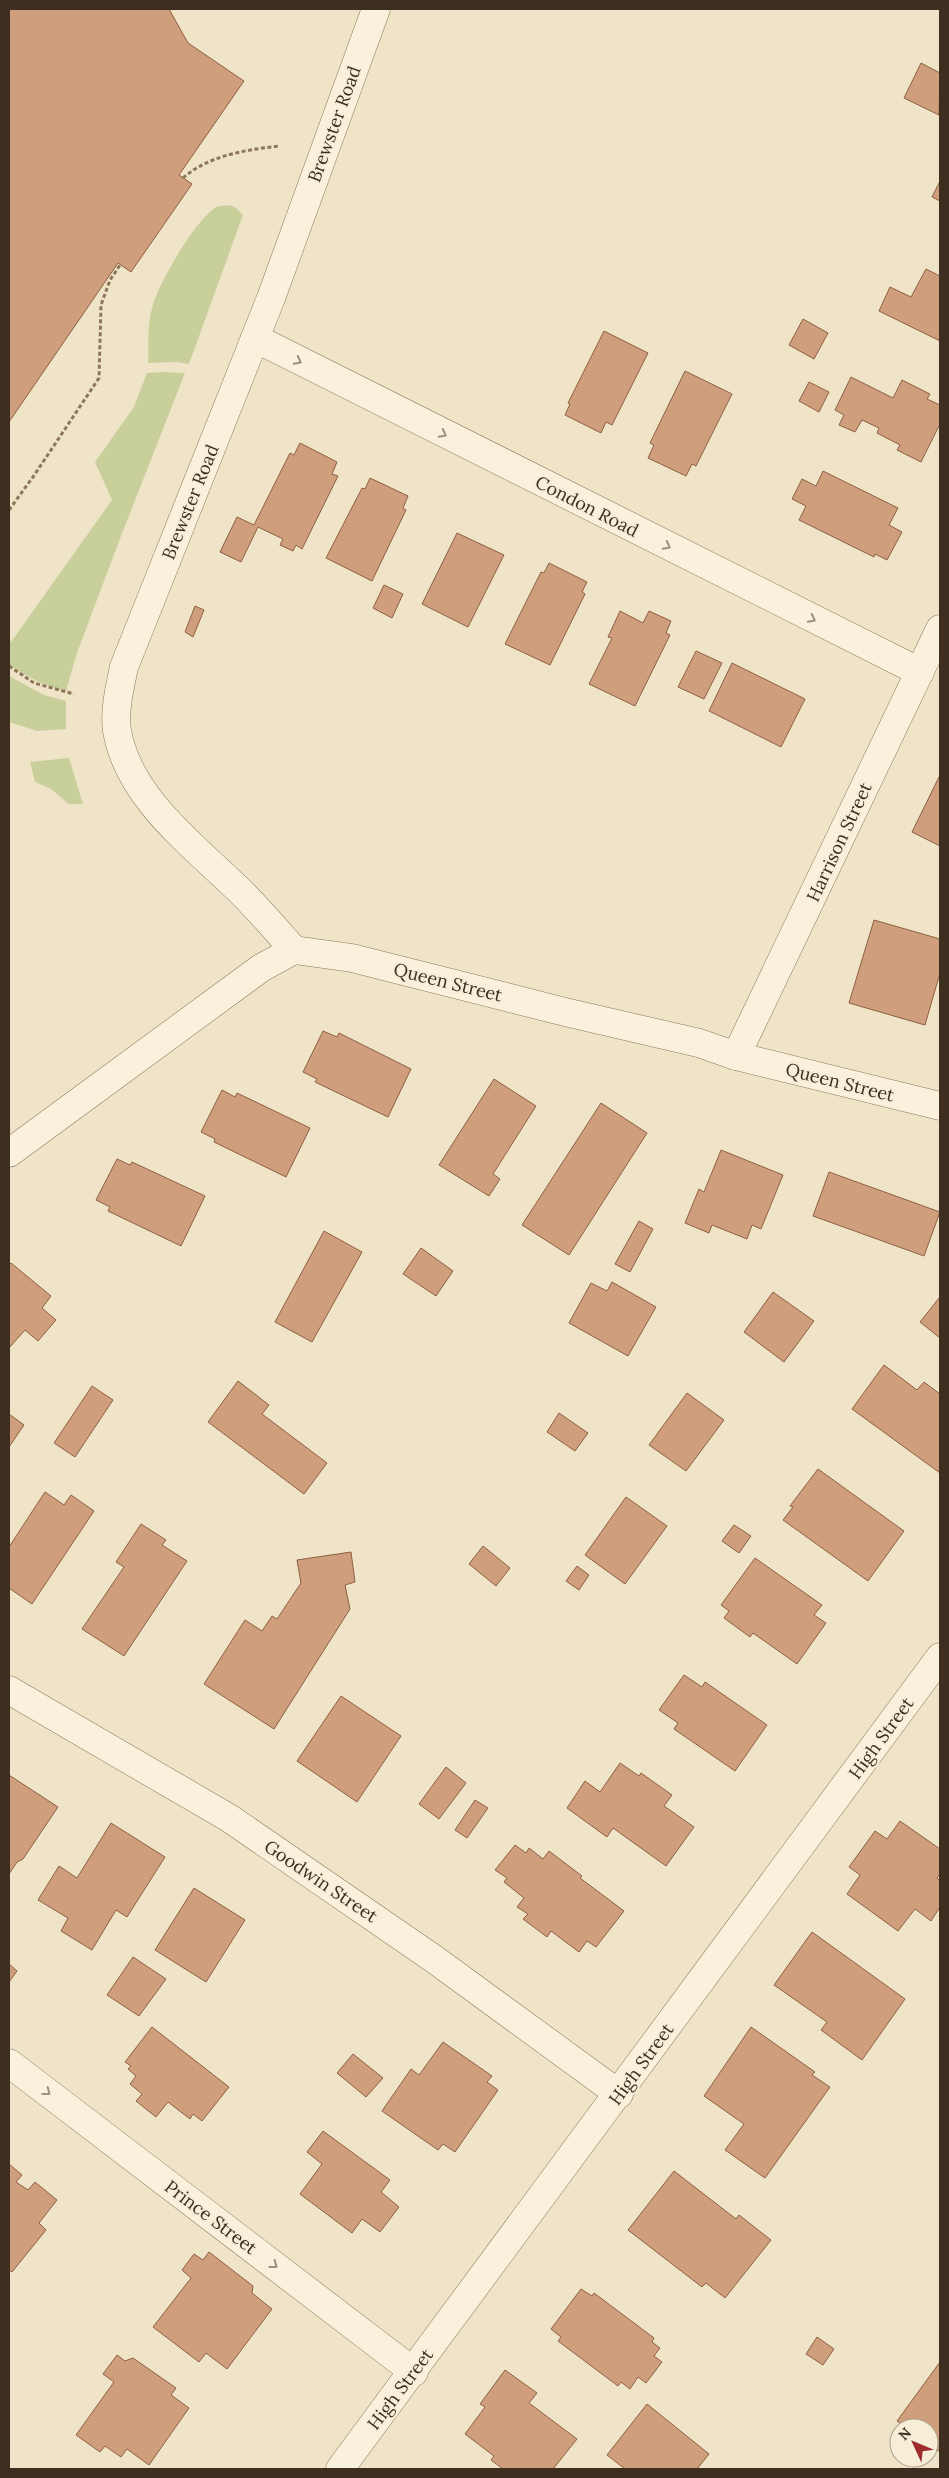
<svg xmlns="http://www.w3.org/2000/svg" width="949" height="2478" font-family="Lora,serif">
<rect width="100%" height="100%" fill="#f0e4c8"/>
<g fill="#c9cf9b">
<path d="M230,205L236,208L243,215L189,364L176,362L148,363C149,345 147,326 152,308C158,284 194,222 215,208C219,205 225,206 230,205Z"/>
<path d="M163,372L185,373L121,536L77,653L66,691C44,686 28,677 9,665V637L11,642L112,500L95,462L134,407L147,373Z"/>
<path d="M9,676L44,695L66,701V729L37,731L9,722Z"/>
<path d="M69,758L83,804H69L51,789L35,782L30,762Z"/>
</g>
<g fill="#cf9f7d" stroke="#8d5f41">
<path d="M9,9H169L188,43L244,81L179,175L192,184L131,272L118,263L9,422Z"/>
<path d="M921,63L940,73L939,115L904,98Z"/>
<path d="M940,181V201L932,197Z"/>
<path d="M926,269L940,276V341L879,311L890,287L911,297Z"/>
<path d="M803,319L828,333L814,359L789,345Z"/>
<path d="M604,331L648,353L612,425L606,422L601,433L565,415L570,404L568,403Z"/>
<path d="M685,371L732,394L696,466L692,464L686,476L648,458L654,445L650,443Z"/>
<path d="M851,377L893,398L902,380L930,394L927,399L940,405V424L921,462L897,450L900,445L877,433L879,428L862,420L855,432L839,425L844,415L835,410Z"/>
<path d="M809,382L829,392L819,412L799,401Z"/>
<path d="M300,443L337,462L332,474L338,476L302,549L296,545L293,551L280,545L283,539L258,527L241,562L220,552L237,517L254,525L290,453L294,455Z"/>
<path d="M823,471L898,508L889,525L902,532L887,560L875,554L874,557L799,520L806,506L792,499L802,479L816,486Z"/>
<path d="M370,478L408,496L403,508L406,510L372,581L326,558L362,488L365,489Z"/>
<path d="M457,533L504,555L468,627L422,604Z"/>
<path d="M549,563L587,582L582,592L585,594L550,665L505,644L541,572L544,573Z"/>
<path d="M384,585L403,594L392,618L373,608Z"/>
<path d="M195,606L204,610L193,637L185,632Z"/>
<path d="M620,611L643,623L649,611L671,621L666,633L670,635L635,706L589,684L612,638L608,637Z"/>
<path d="M696,651L722,663L704,699L678,687Z"/>
<path d="M732,663L805,699L781,747L709,711Z"/>
<path d="M940,775V846L912,832Z"/>
<path d="M874,920L940,939V973L925,1025L849,1003Z"/>
<path d="M323,1031L337,1037L339,1033L411,1069L388,1117L315,1082L317,1079L303,1072Z"/>
<path d="M494,1079L536,1106L493,1174L500,1179L489,1196L439,1165Z"/>
<path d="M222,1090L235,1097L237,1093L310,1128L286,1177L214,1142L215,1139L201,1132Z"/>
<path d="M601,1103L647,1133L569,1255L522,1225Z"/>
<path d="M721,1150L783,1175L761,1229L752,1225L747,1239L712,1225L709,1233L685,1223L699,1189L704,1192Z"/>
<path d="M117,1159L130,1165L132,1162L205,1196L181,1246L108,1211L110,1207L96,1200Z"/>
<path d="M829,1172L940,1212L924,1256L813,1216Z"/>
<path d="M639,1221L653,1229L630,1272L615,1264Z"/>
<path d="M324,1231L362,1252L312,1342L275,1322Z"/>
<path d="M421,1248L453,1271L436,1296L403,1274Z"/>
<path d="M11,1263L51,1296L42,1308L56,1320L38,1341L25,1330L9,1348V1265Z"/>
<path d="M612,1282L656,1307L628,1356L569,1323L591,1283L607,1291Z"/>
<path d="M773,1292L814,1321L784,1362L744,1332Z"/>
<path d="M939,1298L940,1299V1338L920,1322Z"/>
<path d="M884,1365L917,1390L924,1382L940,1394V1473L852,1409Z"/>
<path d="M238,1381L269,1405L262,1414L327,1463L304,1494L208,1422Z"/>
<path d="M92,1386L113,1400L75,1457L54,1443Z"/>
<path d="M687,1393L724,1420L686,1471L649,1445Z"/>
<path d="M559,1413L588,1433L575,1451L547,1432Z"/>
<path d="M9,1414L24,1425L9,1447Z"/>
<path d="M818,1469L904,1531L868,1581L783,1520L793,1507L790,1506Z"/>
<path d="M45,1492L64,1505L71,1495L94,1511L32,1604L9,1588V1547Z"/>
<path d="M626,1497L667,1526L625,1584L585,1555Z"/>
<path d="M141,1524L166,1540L162,1545L187,1561L124,1656L82,1629L124,1567L116,1562Z"/>
<path d="M734,1525L751,1536L739,1553L722,1541Z"/>
<path d="M483,1546L510,1568L496,1586L469,1564Z"/>
<path d="M351,1552L355,1582L345,1585L350,1609L274,1729L204,1684L245,1620L262,1631L272,1616L277,1619L301,1583L297,1560Z"/>
<path d="M755,1558L822,1605L814,1615L826,1623L797,1664L753,1633L750,1637L724,1618L729,1611L721,1605Z"/>
<path d="M577,1566L589,1575L579,1590L566,1581Z"/>
<path d="M684,1675L702,1687L705,1682L767,1725L735,1771L674,1729L678,1723L659,1710Z"/>
<path d="M341,1696L401,1736L357,1802L297,1761Z"/>
<path d="M620,1763L639,1776L641,1773L672,1795L664,1806L694,1827L666,1866L613,1828L607,1837L567,1808L585,1781L600,1792Z"/>
<path d="M446,1767L466,1783L439,1819L419,1804Z"/>
<path d="M9,1775L58,1807L23,1859L17,1862L9,1874Z"/>
<path d="M475,1800L488,1808L467,1838L455,1830Z"/>
<path d="M900,1821L940,1849V1874L937,1878L940,1881V1907L931,1921L915,1909L898,1931L847,1894L860,1875L849,1867L875,1831L887,1839Z"/>
<path d="M111,1823L165,1857L127,1917L116,1910L92,1950L61,1931L68,1918L38,1900L59,1866L77,1878Z"/>
<path d="M515,1845L526,1853L529,1848L543,1859L549,1851L582,1876L580,1878L624,1911L596,1947L587,1941L579,1952L551,1931L547,1937L523,1919L528,1914L517,1907L524,1898L504,1882L507,1878L495,1870Z"/>
<path d="M194,1888L245,1920L206,1982L155,1950Z"/>
<path d="M812,1932L905,1999L862,2060L821,2030L827,2022L774,1985Z"/>
<path d="M133,1957L166,1979L139,2016L107,1995Z"/>
<path d="M9,1964L17,1971L9,1982Z"/>
<path d="M152,2027L229,2087L202,2121L193,2114L190,2119L168,2102L156,2117L136,2101L142,2094L130,2084L136,2076L128,2069L131,2066L125,2062Z"/>
<path d="M751,2027L815,2072L812,2075L830,2087L765,2178L725,2150L744,2124L704,2096Z"/>
<path d="M443,2042L492,2076L487,2082L498,2090L455,2152L443,2144L438,2150L382,2111L411,2069L419,2075Z"/>
<path d="M353,2054L383,2078L366,2097L337,2073Z"/>
<path d="M323,2131L390,2180L381,2192L399,2207L380,2232L362,2219L352,2233L300,2194L322,2164L307,2152Z"/>
<path d="M9,2164L22,2175L16,2182L28,2190L35,2182L57,2200L39,2223L46,2230L12,2272L9,2270Z"/>
<path d="M674,2171L736,2219L739,2215L771,2240L725,2298L706,2283L702,2287L628,2230Z"/>
<path d="M209,2252L253,2286L252,2293L272,2309L227,2369L206,2353L199,2362L153,2327L191,2278L182,2270L194,2254L203,2260Z"/>
<path d="M581,2289L592,2296L594,2293L654,2338L652,2342L660,2348L654,2356L662,2362L646,2383L638,2377L630,2389L621,2382L618,2386L558,2341L561,2337L551,2329Z"/>
<path d="M817,2337L834,2349L823,2365L806,2354Z"/>
<path d="M117,2355L125,2361L133,2358L176,2388L171,2395L189,2408L149,2465L127,2449L121,2457L105,2446L100,2452L76,2435L114,2382L103,2374Z"/>
<path d="M940,2362V2452L929,2444V2428H907L897,2421Z"/>
<path d="M505,2370L537,2393L529,2403L577,2439L553,2469H503L491,2460L494,2456L465,2434L485,2407L480,2404Z"/>
<path d="M647,2404L709,2454L697,2469H625L607,2455Z"/>
</g>
<g fill="none" stroke-linecap="round" stroke-linejoin="round">
<g stroke="#8d765c" stroke-width="29">
<g id="minor">
<path d="M255,338L920,672"/>
<path d="M294,950C277,931 261,912 243,894C197,848 129,800 117,731C114,710 120,687 124,667L271,298L376,9"/>
<path d="M736,1056L940,629"/>
<path d="M9,1153L261,968L294,950L352,958L565,1012L699,1043L736,1056L940,1106"/>
<path d="M9,1690L229,1818L434,1959L619,2094"/>
<path d="M9,2063L414,2372"/>
<path d="M340,2469L940,1657"/>
</g>
</g>
<g stroke="#8d765c" stroke-width="3" stroke-dasharray="4 2.5" stroke-linecap="butt">
<path d="M183,178C209,155 246,150 279,146"/>
<path d="M9,510L33,477L99,378L101,305L110,280L120,265"/>
<path d="M9,666L34,683L74,694"/>
</g>
<use href="#minor" stroke="#faf1dc" stroke-width="28"/>
</g>
<defs><path id="oneway-chevron" d="M-2-3.5L2.5 0L-2 3.5" fill="none" stroke-width="1.6" stroke-linecap="round" stroke-linejoin="round" transform="scale(1.25)"/></defs>
<g stroke="#9c907e">
<use href="#oneway-chevron" transform="translate(298 361) rotate(27)"/>
<use href="#oneway-chevron" transform="translate(443 434) rotate(27)"/>
<use href="#oneway-chevron" transform="translate(667 546) rotate(27)"/>
<use href="#oneway-chevron" transform="translate(812 619) rotate(27)"/>
<use href="#oneway-chevron" transform="translate(47 2092) rotate(37)"/>
<use href="#oneway-chevron" transform="translate(274 2265) rotate(37)"/>
</g>
<g text-anchor="middle" dominant-baseline="central" stroke-width="4.5" stroke-linejoin="round" paint-order="stroke">
<g font-size="18" fill="#3d2e20" stroke="#f7eed8">
<text transform="translate(334 124) rotate(-70)">Brewster Road</text>
<text transform="translate(190 502) rotate(-68)">Brewster Road</text>
<text transform="translate(587 506) rotate(27)">Condon Road</text>
<text transform="translate(839 842) rotate(-65)">Harrison Street</text>
<text transform="translate(448 982) rotate(14)">Queen Street</text>
<text transform="translate(840 1082) rotate(14)">Queen Street</text>
<text transform="translate(881 1738) rotate(-54)">High Street</text>
<text transform="translate(321 1881) rotate(34)">Goodwin Street</text>
<text transform="translate(641 2064) rotate(-54)">High Street</text>
<text transform="translate(211 2217) rotate(37)">Prince Street</text>
<text transform="translate(400 2389) rotate(-53)">High Street</text>
</g>
</g>
<rect width="949" height="2478" fill="none" stroke="#3d2e20" stroke-width="20"/>
<g transform="translate(914 2443) rotate(314)"><circle r="24" fill="#f7eed8" stroke="#ada18e"/>
<path d="M0-4L9 19L0 12L-9 19Z" fill="#9e2a2b"/>
<text y="-8" font-size="14" font-weight="bold" text-anchor="middle" fill="#3d2e20">N</text>
</g>
</svg>
